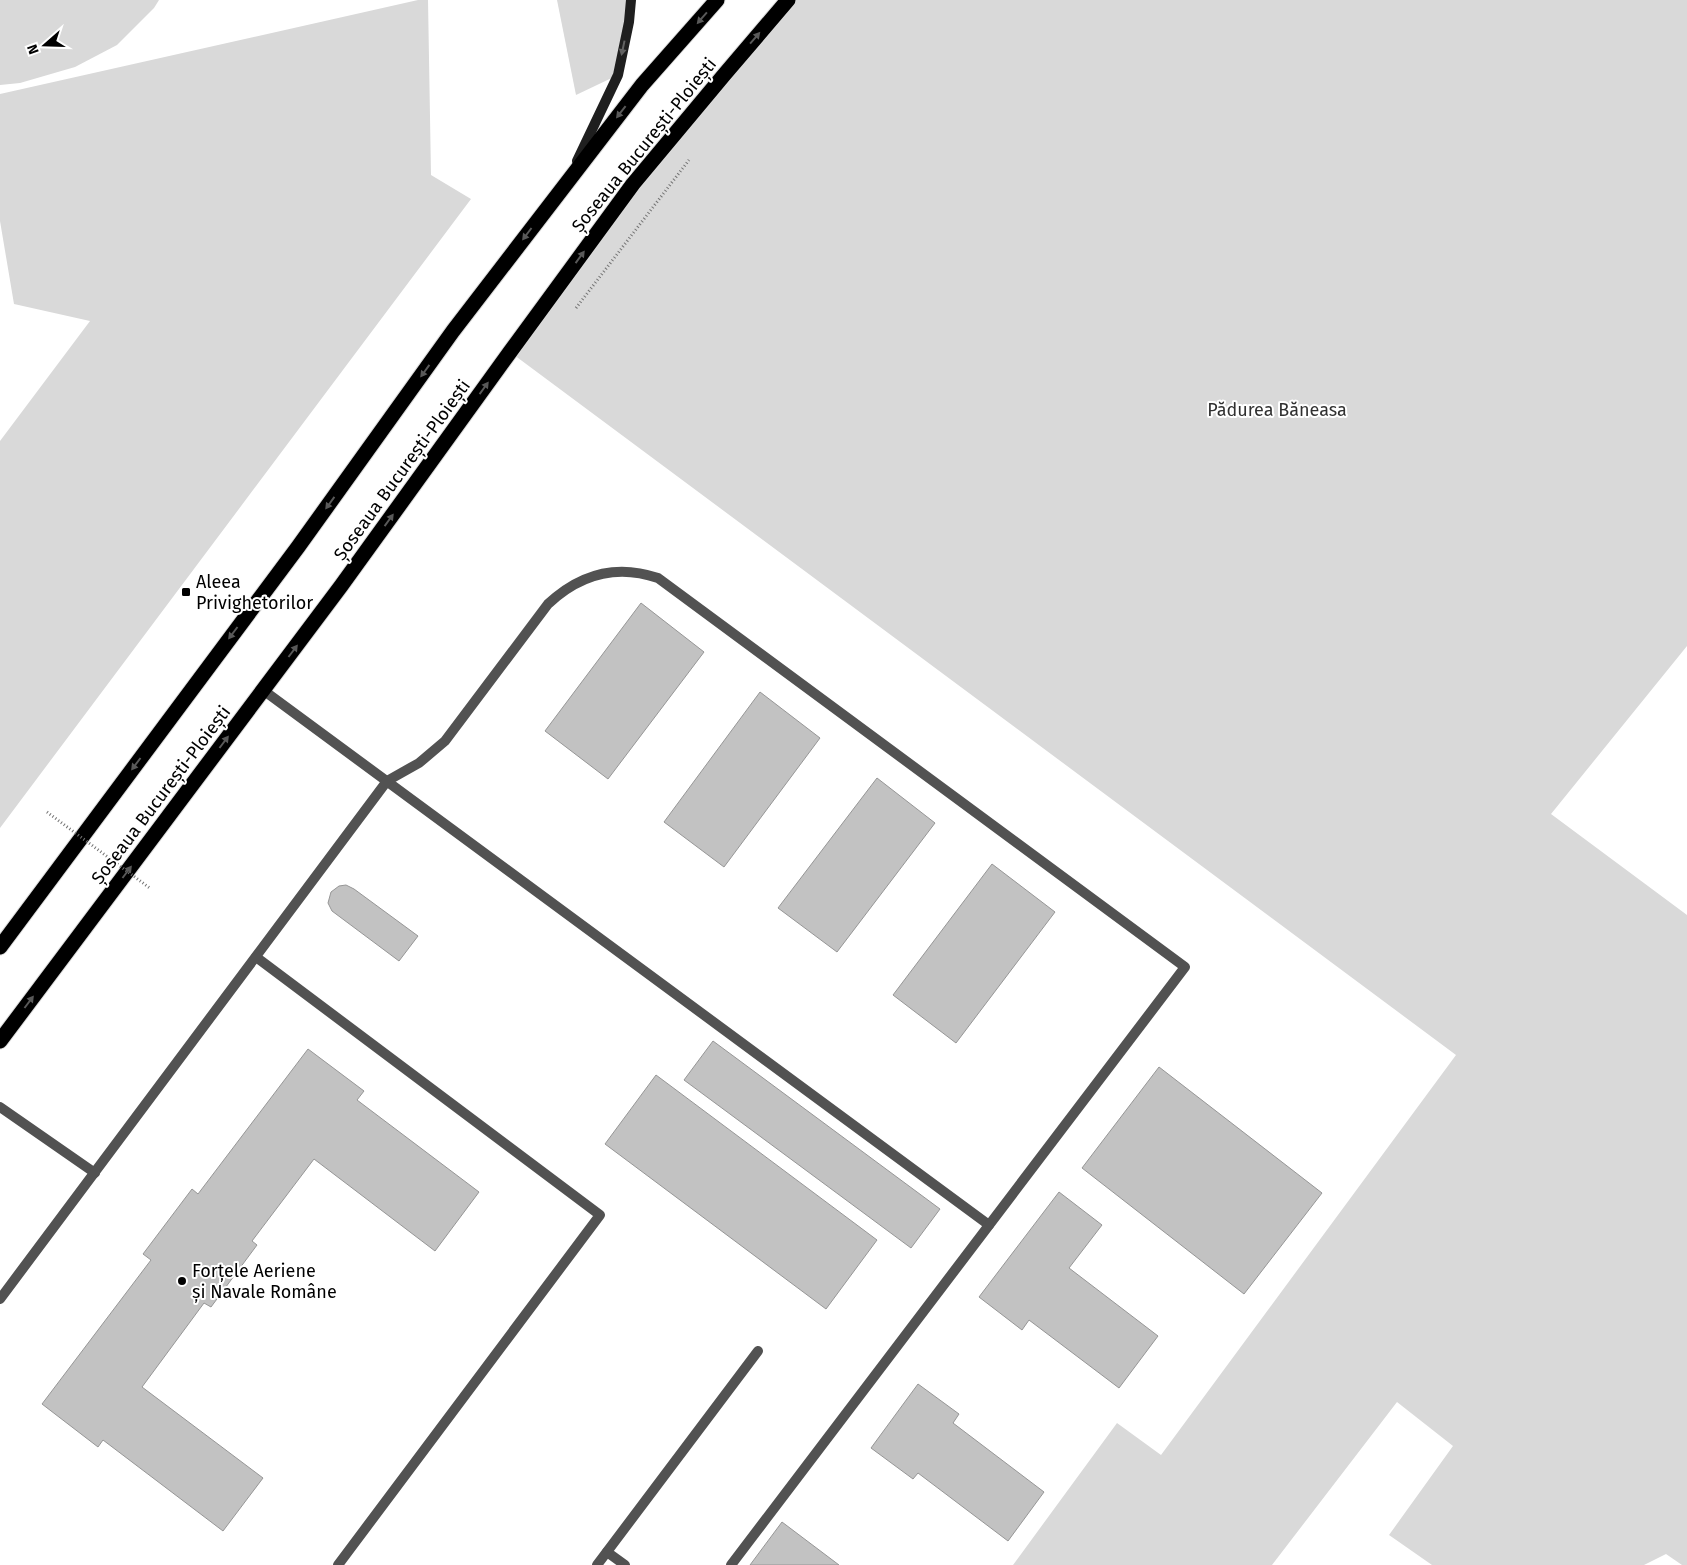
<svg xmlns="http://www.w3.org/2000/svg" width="1687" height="1565" font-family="'Fira Sans',sans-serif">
<rect width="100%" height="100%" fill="#fff"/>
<g fill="#d9d9d9">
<path d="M0,0H159L154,8L117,45L75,67L20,83L0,85Z"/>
<path d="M418,0H428L431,175L471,199L0,828V441L90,321L14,304L0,221V94Z"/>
<path d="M557,0H631L618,75L576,95Z"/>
<path d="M792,0H1687V646L1551,814L1687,915V1565H1682L1666,1554L1644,1565H1432L1389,1535L1453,1446L1397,1402L1272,1565H1013L1117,1423L1161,1455L1456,1055L510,352L633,184Z"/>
</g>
<g fill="#c2c2c2" stroke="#969696">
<path d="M641,603L704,652L608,779L545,731Z"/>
<path d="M760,692L820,738L724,867L664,822Z"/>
<path d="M877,778L935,823L837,952L778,908Z"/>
<path d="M992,864L1055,912L956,1043L893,995Z"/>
<path d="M346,885L354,889L418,936L399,961L332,911L328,903L331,892L339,886Z"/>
<path d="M713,1041L940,1209L911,1248L684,1080Z"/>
<path d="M308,1049L364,1091L357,1100L479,1192L435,1251L314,1159L252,1241L257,1245L211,1307L204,1303L142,1387L263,1478L223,1531L103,1440L98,1447L42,1404L151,1260L143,1254L192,1189L198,1194Z"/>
<path d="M1159,1067L1322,1193L1244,1294L1082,1168Z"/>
<path d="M656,1075L877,1240L826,1309L605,1144Z"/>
<path d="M1059,1192L1102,1225L1069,1268L1158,1336L1119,1388L1029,1320L1022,1330L979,1297Z"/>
<path d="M918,1384L959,1414L953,1423L1044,1492L1008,1541L918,1473L913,1479L871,1448Z"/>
<path d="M782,1522L839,1565H750Z"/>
</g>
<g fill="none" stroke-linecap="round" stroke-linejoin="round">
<g stroke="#dbdbdb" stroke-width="17">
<g id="highway">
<path d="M0,947L298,547L453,331L642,85L717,0"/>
<path d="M0,1041L341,586L510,352L633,184L724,75L788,0"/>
</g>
</g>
<path stroke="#747474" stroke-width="3" stroke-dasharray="1 2.5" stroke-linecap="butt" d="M576,308L689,160"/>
<g stroke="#525252" stroke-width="10">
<path d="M263,690L989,1225"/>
<path d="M256,957L600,1215L338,1565"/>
<path d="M0,1107L95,1173"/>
<path d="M0,1299L387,781L419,763L445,741L548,604C580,574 617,564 658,578L1185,967L731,1565"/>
<path d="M607,1552L625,1565"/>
<path d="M597,1565L758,1351"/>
</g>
<path stroke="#1f1f1f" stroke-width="10" d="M577,161L618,75L629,22L631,0"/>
<use href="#highway" stroke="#000" stroke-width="15"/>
<path stroke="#747474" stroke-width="3" stroke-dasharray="1 2.5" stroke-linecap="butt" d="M47,812L151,889"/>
</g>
<defs><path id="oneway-solid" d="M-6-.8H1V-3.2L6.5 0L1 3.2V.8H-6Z" transform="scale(1.25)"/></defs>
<g fill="#595959">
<use href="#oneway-solid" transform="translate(702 18) rotate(131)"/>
<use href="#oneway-solid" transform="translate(755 38) rotate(-49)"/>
<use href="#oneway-solid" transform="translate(621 112) rotate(128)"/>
<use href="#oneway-solid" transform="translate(527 234) rotate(127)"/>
<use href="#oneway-solid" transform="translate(580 257) rotate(-54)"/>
<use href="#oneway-solid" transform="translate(425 371) rotate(126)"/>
<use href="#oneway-solid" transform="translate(484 388) rotate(-54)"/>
<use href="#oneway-solid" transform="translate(330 503) rotate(126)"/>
<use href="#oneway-solid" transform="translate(389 520) rotate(-54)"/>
<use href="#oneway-solid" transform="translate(233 633) rotate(127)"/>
<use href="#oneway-solid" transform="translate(293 651) rotate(-53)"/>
<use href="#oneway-solid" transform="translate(224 742) rotate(-53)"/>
<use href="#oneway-solid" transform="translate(136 764) rotate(127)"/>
<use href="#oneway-solid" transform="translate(127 872) rotate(-53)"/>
<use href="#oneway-solid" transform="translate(29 1002) rotate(-53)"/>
</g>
<use fill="#626262" href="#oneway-solid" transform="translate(623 48) rotate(102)"/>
<g fill="#000" stroke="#fff" stroke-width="2">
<rect x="181" y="587" width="10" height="10" rx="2.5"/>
<circle cx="182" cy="1281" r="5"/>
</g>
<g text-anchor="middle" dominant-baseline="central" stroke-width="4" stroke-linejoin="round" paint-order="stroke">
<g font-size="18" fill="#000" stroke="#fff">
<text transform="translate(644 145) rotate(-51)">Șoseaua București-Ploiești</text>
<text transform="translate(402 470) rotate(-54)">Șoseaua București-Ploiești</text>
<text transform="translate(161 795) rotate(-53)">Șoseaua București-Ploiești</text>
</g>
<g font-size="18" fill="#303030" stroke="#fff">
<text x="1277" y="410">Pădurea Băneasa</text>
</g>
<g font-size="18" fill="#000" stroke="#fff" text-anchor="start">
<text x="196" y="582">Aleea<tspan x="196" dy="21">Privighetorilor</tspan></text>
<text x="192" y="1271">Forțele Aeriene<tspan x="192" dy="21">și Navale Române</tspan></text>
</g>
</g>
<g transform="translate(45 45) rotate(250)" stroke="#ffffff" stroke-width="4" paint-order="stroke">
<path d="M0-4L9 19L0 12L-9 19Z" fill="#000000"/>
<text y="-8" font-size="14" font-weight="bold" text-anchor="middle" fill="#000000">N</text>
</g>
</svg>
